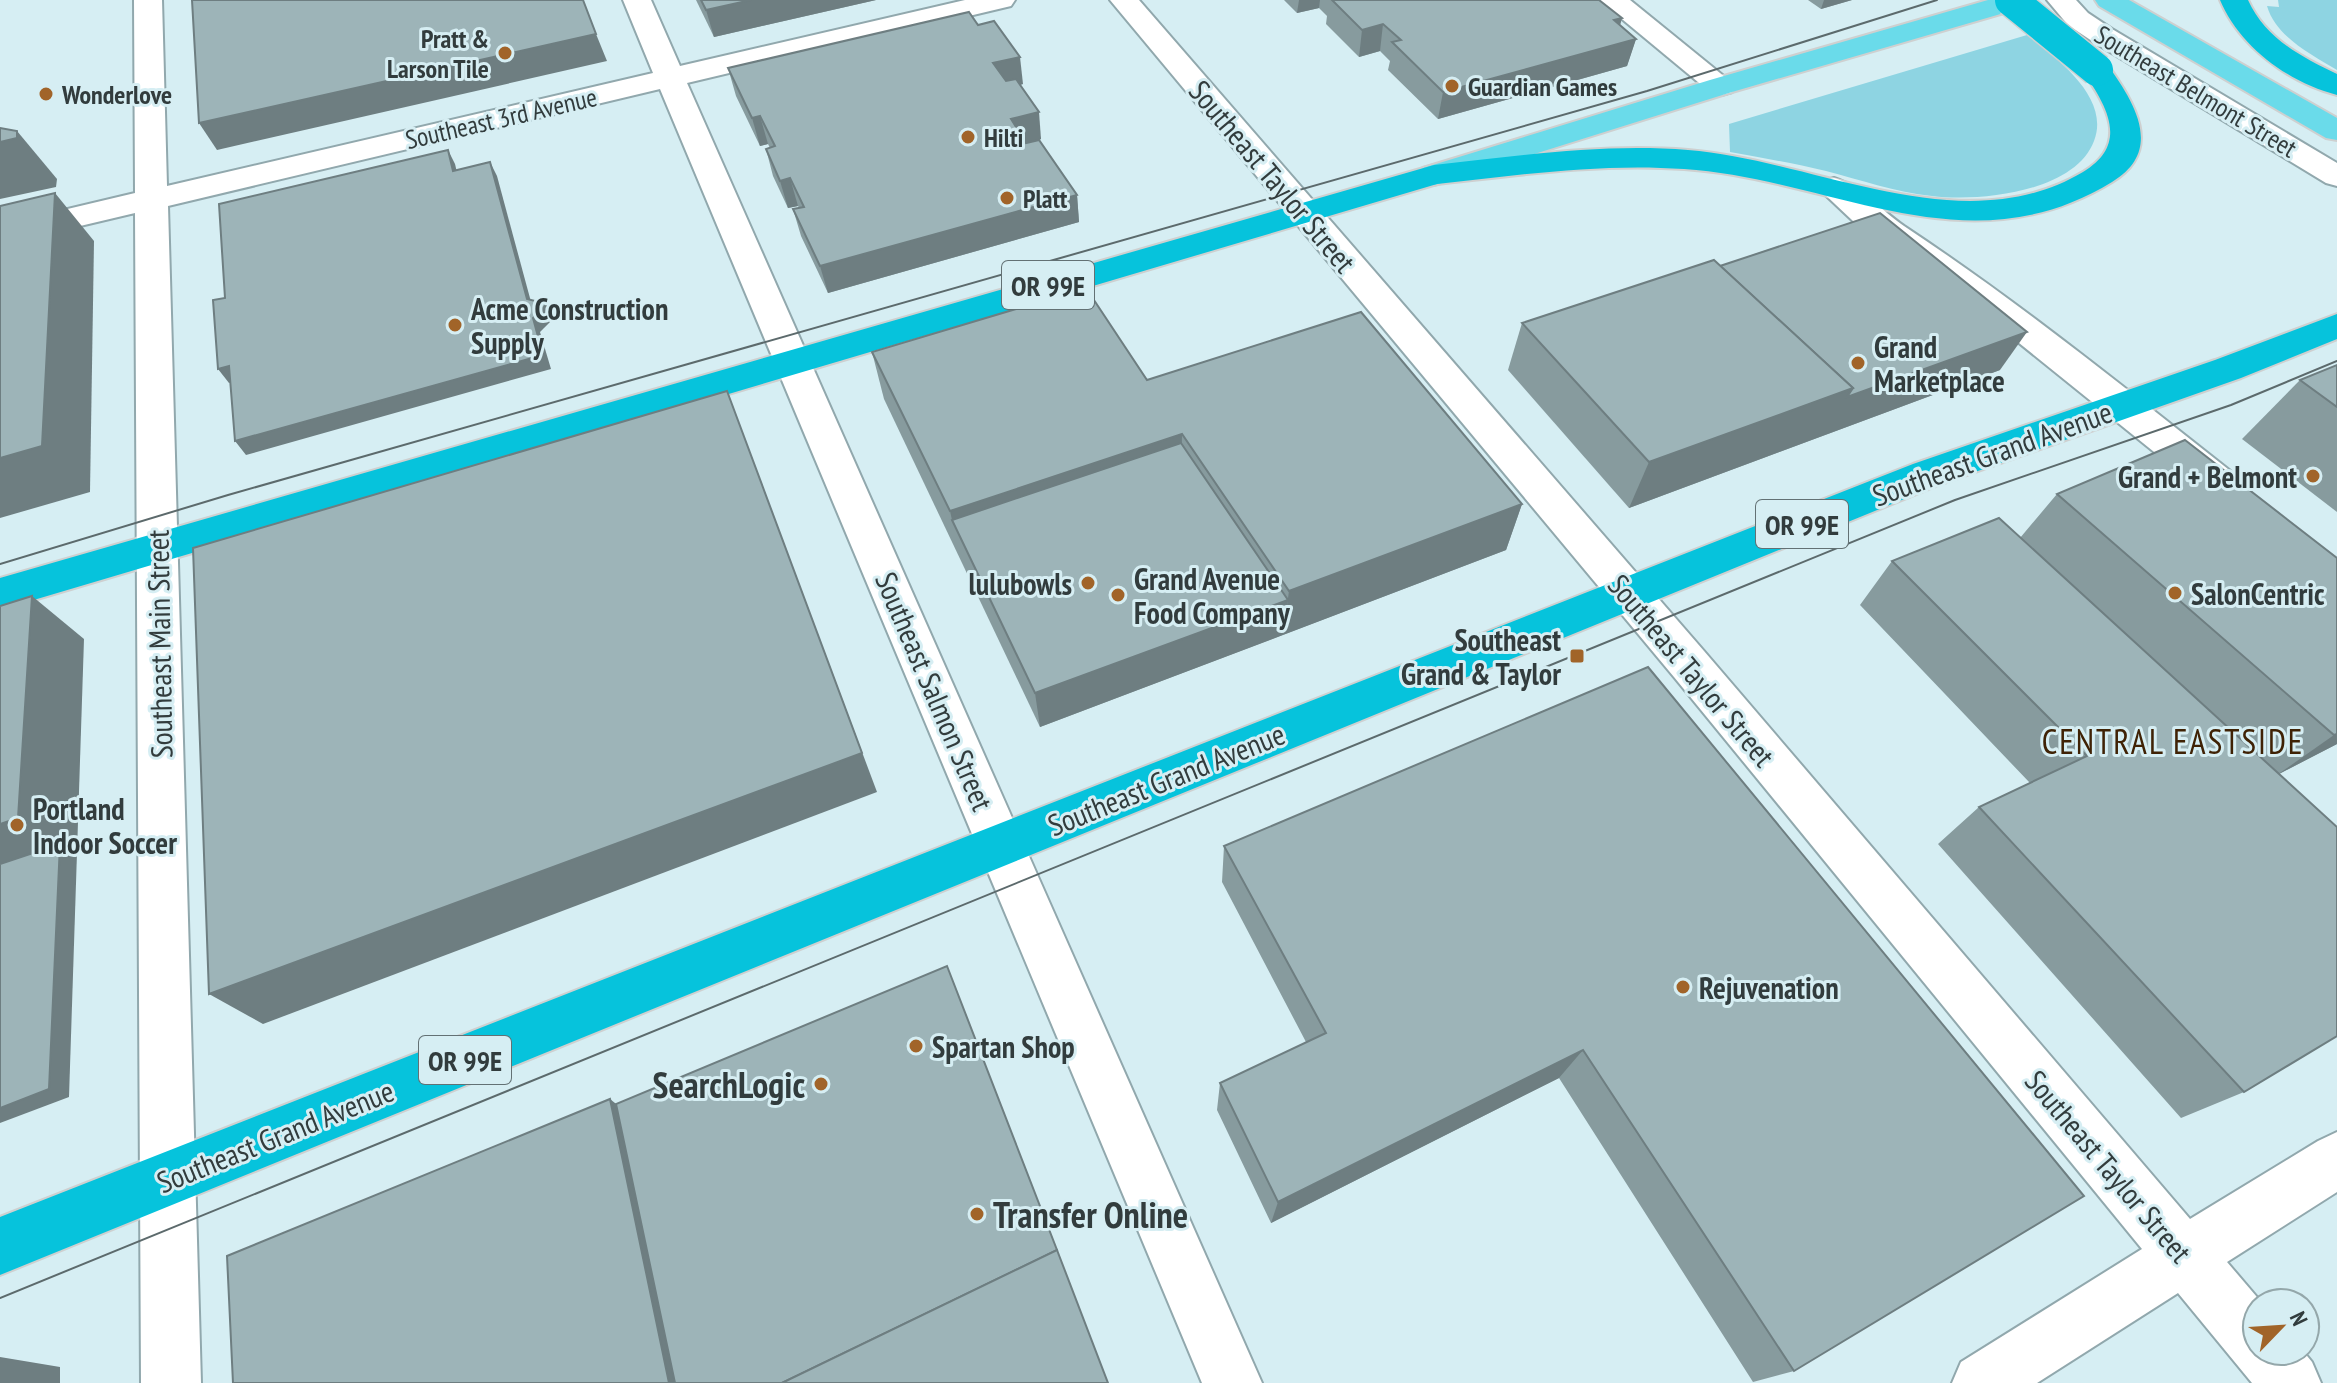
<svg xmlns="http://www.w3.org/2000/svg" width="2337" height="1383" font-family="'PT Sans Narrow',sans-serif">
<rect width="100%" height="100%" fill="#d6eef3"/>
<g fill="#8ed4e2">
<path d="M2278,0H2337V70C2311,54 2276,37 2267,6L2279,7Z"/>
<path d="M2027,35C2056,58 2111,97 2094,141C2075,192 1980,202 1932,196C1895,192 1861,180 1826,171C1794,163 1762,158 1730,152L1729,124Z"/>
</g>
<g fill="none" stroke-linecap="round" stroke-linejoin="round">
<g stroke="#91a8ad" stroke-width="4">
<g id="minor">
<path d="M134,0H162L167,186L653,73L623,0H651L680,66L965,0H1015L1011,6L687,83L1262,1383H1202L660,89L168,206L201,1383H141L135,213L0,245V225L135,193Z"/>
<path d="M1110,0H1139L1704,651L2190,1219L2318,1141L2337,1132V1192L2227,1262L2262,1303H2257V1351H2303L2312,1362L2321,1383H2252L2178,1293L2037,1383H1952L1961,1362L2142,1249L1674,677Z"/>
<path d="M1599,0H1630L1736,86L1732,92L1721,95L1710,92Z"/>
<path d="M2047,0H2076L2088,13L2112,29L2337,163V186L2326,183L2092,41L2068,25Z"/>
<path d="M1834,178C1856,184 1884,212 1904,226C2019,302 2125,388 2233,473L2239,483L2233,493L2219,497L2205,493L1983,314L1853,221L1818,188L1823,181Z"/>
</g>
</g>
<g stroke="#ced0d0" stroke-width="4">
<g id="major">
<path d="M1988,0H2032L2028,6L1732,92L1445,182L1434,185L1423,182L1418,175L1423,168L1710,80Z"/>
<path d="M2095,0H2129L2337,118V140L2326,138L2099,6Z"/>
</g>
</g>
<g stroke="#ced0d0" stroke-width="4">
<g id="highway">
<path d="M2220,0H2248C2265,38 2301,57 2337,74V95C2289,83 2239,46 2220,0Z"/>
<path d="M2097,61L2107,64C2134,102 2165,150 2112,182C1967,271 1834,179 1684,169C1601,163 1519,175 1437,184L0,610V578L1434,165C1519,156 1603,143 1688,150C1816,160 1962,244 2083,172C2130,144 2107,106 2082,70L2087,64Z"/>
<path d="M2337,314V339L2241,378L1941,484L0,1275V1217L1913,464L2215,360Z"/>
</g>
</g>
<use href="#minor" fill="#fff" fill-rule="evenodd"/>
<use href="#major" fill="#6adbea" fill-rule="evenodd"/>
<use href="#highway" fill="#06c3dc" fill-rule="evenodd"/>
<g stroke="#5c6a6c" stroke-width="2">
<path d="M0,564L228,495L1647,91L1937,0"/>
<path d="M0,1298L1955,500L2231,405L2337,361"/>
</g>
<g stroke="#ced0d0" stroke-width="35" stroke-linecap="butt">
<path id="highway-bridge" d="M2011,0L2097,70"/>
</g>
<use href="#highway-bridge" stroke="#06c3dc" stroke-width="32"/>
</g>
<g fill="#879b9e">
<path d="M696,0H876L714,37Z"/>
<path d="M1284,0H1599L1622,18L1620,25L1636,39L1627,66L1438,119L1388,70L1390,61L1380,51L1359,57L1326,24L1327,16L1319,8L1297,13Z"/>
<path d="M1808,0H1852L1821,9Z"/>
<path d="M728,68L1023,84L1020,85L1041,139L1039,140L1077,195L1079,222L828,293L801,236L793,209L799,208L798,206L788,208L773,176L766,149L770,148L768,144L760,146L736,96Z"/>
<path d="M1720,266L2000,370L1629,508L1508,370L1522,323Z"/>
<path d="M872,352L1147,380L1522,504L1506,550L1040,727L884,399Z"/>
<path d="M2337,365V512L2242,439L2300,380Z"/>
<path d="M2057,494L2337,558V744L2279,774L2244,1092L2181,1118L1938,844L1979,807L2030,783L1860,605L1892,561L2020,538Z"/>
<path d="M1648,667L1794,1371L1753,1382L1559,1078L1271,1223L1217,1110L1220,1083L1306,1042L1222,882L1224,846Z"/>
</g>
<g fill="#6e7e81">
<path d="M751,0H876L714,37L706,10Z"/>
<path d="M1299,0H1320L1319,8L1297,13Z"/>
<path d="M1824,0H1852L1821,9Z"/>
<path d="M1622,18L1614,45L1636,39L1627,66L1438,119L1443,92L1614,20Z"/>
<path d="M1383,24L1380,51L1359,57L1362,30Z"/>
<path d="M596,34L607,61L217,150L199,123Z"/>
<path d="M1020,57L1023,84L996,91L993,63Z"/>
<path d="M1039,112L1041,139L1014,147L1011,119Z"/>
<path d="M760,116L768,144L760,146L752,118Z"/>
<path d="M17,131L57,179L56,187L0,199V142Z"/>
<path d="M448,150L455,164L460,185L453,171Z"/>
<path d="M490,162L497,176L534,313L527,299Z"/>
<path d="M790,178L798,206L788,208L780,181Z"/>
<path d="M55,193L94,241L90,492L0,518V458Z"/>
<path d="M1077,195L1079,222L828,293L820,266Z"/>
<path d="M547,304L554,318L540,332L551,369L246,455L235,441L533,318Z"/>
<path d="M2027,332L2000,370L1629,508L1649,462L1853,388Z"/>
<path d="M229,366L240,380L229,383L218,369Z"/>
<path d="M727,391L877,792L263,1024L209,994Z"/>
<path d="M1182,434L1181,480L952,520L950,511Z"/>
<path d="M1522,504L1506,550L1283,635L1289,591Z"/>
<path d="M32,596L84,639L69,1097L0,1123V824Z"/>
<path d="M1288,600L1283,635L1040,727L1035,693Z"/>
<path d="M2337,734V744L2277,775L2334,735Z"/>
<path d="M1583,1050L1559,1078L1271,1223L1278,1202Z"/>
<path d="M610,1099L642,1125L699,1383H669Z"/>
<path d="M0,1357L60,1367V1383H0Z"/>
</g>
<g fill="#9db4b8" stroke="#6e7e81" stroke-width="2">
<path d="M192,0H583L596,34L199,123Z"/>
<path d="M701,0H751L706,10Z"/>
<path d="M1332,0H1599L1622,18L1614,20L1636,39L1443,92L1392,42L1401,40L1383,24L1362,30Z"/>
<path d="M969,12L978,25L994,21L1020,57L993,63L1006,81L1016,79L1039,112L1011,119L1026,143L1039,140L1077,195L820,266L793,209L804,207L790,178L780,181L766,149L775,146L760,116L752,118L728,68Z"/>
<path d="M0,128L17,131V138L0,142Z"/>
<path d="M448,150L453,171L490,162L527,299L547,304L533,318L543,355L235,441L229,366L218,369L213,300L225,298L219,204Z"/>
<path d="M55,193L42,446L0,458V206Z"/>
<path d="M1880,213L2027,332L1847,397L1853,388L1720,266Z"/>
<path d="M1714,260L1853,388L1649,462L1522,323Z"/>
<path d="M1086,288L1147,380L1361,312L1522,504L1289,591L1182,434L950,511L872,352Z"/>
<path d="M2337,365V407L2300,380Z"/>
<path d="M727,391L862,753L209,994L193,548Z"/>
<path d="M2185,440L2337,558V734L2334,735L2057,494Z"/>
<path d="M1181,443L1288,600L1035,693L952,520Z"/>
<path d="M1999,518L2337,827V1036L2244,1092L1979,807L2087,756L1892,561Z"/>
<path d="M32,596L18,818L0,824V606Z"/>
<path d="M1648,667L2084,1196L1794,1371L1583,1050L1278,1202L1220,1083L1326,1033L1224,846Z"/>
<path d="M60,844L49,1089L0,1108V864Z"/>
<path d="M947,966L1057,1250L782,1383H675L616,1104Z"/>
<path d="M610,1099L669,1383H233L227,1256Z"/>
<path d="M1057,1250L1108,1383H782Z"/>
</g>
<g fill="#a16429" stroke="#d6eef3" stroke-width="3">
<circle cx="505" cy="53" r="8"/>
<circle cx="1452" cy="86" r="8"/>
<circle cx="46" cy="94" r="8"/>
<circle cx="968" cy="137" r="8"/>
<circle cx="1007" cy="198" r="8"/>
<circle cx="455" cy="325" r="8"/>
<circle cx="1858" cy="363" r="8"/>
<circle cx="2313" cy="476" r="8"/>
<circle cx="1088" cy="583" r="8"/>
<circle cx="2175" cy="593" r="8"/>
<circle cx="1118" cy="595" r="8"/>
<rect x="1569" y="648" width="16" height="16" rx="4"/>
<circle cx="17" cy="825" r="8"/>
<circle cx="1683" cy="987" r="8"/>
<circle cx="916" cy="1046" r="8"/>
<circle cx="821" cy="1084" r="8"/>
<circle cx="977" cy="1214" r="8"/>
</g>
<g text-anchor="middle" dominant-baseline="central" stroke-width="6" stroke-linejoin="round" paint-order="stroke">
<g font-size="26" font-weight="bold" fill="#323c3d" stroke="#d6eef3" text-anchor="start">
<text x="489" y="38" text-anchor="end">Pratt &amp;<tspan x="489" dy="30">Larson Tile</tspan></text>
<text x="1468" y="86">Guardian Games</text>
<text x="62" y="94">Wonderlove</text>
<text x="984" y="137">Hilti</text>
<text x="1023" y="198">Platt</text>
</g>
<g font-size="26" fill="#323c3d" stroke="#d6eef3">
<text transform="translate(2196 91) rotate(31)">Southeast Belmont Street</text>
<text transform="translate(501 118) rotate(-13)">Southeast 3rd Avenue</text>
</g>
<g fill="#d6eef3" stroke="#637174" stroke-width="2">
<rect x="1002" y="261" width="92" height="48" rx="6"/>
<rect x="1756" y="500" width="92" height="48" rx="6"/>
<rect x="419" y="1036" width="92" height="48" rx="6"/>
</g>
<g font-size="28" font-weight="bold" fill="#323c3d">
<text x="1048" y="285">OR 99E</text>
<text x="1802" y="524">OR 99E</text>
<text x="465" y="1060">OR 99E</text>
</g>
<g font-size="30" fill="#323c3d" stroke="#d6eef3">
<text transform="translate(1273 176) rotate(50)">Southeast Taylor Street</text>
<text transform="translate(1992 453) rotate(-20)">Southeast Grand Avenue</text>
<text transform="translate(159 644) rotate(-91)">Southeast Main Street</text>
<text transform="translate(1692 670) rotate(50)">Southeast Taylor Street</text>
<text transform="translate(935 691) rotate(67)">Southeast Salmon Street</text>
<text transform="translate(1166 779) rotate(-22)">Southeast Grand Avenue</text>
<text transform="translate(275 1136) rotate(-22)">Southeast Grand Avenue</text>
<text transform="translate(2109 1166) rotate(50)">Southeast Taylor Street</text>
</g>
<g font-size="30" font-weight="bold" fill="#323c3d" stroke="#d6eef3" text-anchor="start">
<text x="471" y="308">Acme Construction<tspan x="471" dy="34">Supply</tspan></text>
<text x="1874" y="346">Grand<tspan x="1874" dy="34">Marketplace</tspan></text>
<text x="2297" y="476" text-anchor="end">Grand + Belmont</text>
<text x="1134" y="578">Grand Avenue<tspan x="1134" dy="34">Food Company</tspan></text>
<text x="1072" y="583" text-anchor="end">lulubowls</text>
<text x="2191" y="593">SalonCentric</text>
<text x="1561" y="639" text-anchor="end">Southeast<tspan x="1561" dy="34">Grand &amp; Taylor</tspan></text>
<text x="33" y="808">Portland<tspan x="33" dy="34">Indoor Soccer</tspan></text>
<text x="1699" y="987">Rejuvenation</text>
<text x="932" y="1046">Spartan Shop</text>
</g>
<g font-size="34" letter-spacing="2" fill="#3f2205" stroke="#d6eef3">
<text x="2173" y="741">CENTRAL EASTSIDE</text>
</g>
<g font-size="36" font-weight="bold" fill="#323c3d" stroke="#d6eef3" text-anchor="end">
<text x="805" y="1084">SearchLogic</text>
<text x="993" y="1214" text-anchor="start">Transfer Online</text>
</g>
</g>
<g transform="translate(2281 1327) rotate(65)"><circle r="38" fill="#d6eef3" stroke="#94a7aa" stroke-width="2"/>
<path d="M0-6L14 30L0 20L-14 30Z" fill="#a16429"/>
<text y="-12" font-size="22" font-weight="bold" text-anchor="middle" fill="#323c3d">N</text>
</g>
</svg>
